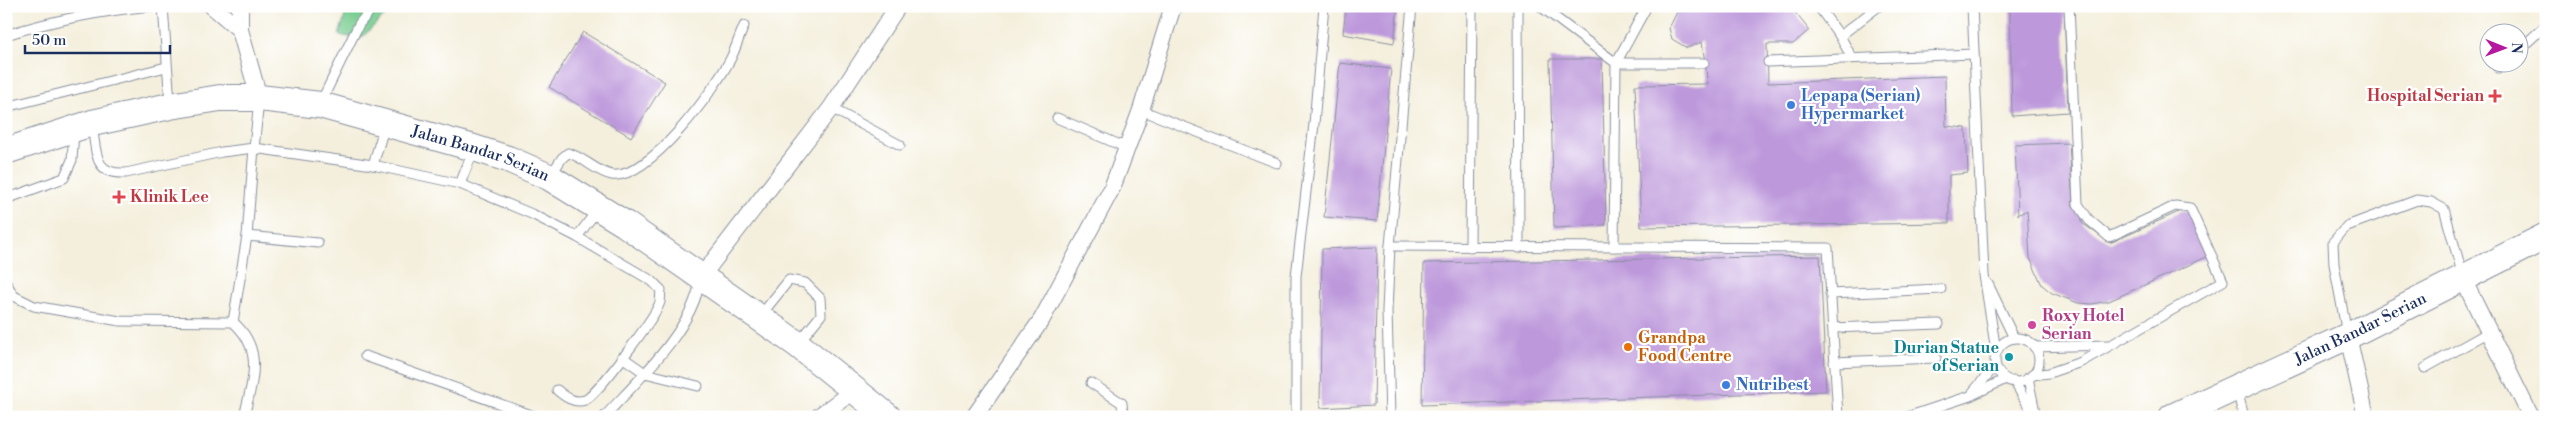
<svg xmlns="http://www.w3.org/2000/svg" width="2552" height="423" font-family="'Libre Bodoni',serif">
<rect width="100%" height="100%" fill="#fff"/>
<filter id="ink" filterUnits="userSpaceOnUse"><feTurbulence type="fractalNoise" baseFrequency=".02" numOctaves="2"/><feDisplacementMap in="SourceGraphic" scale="10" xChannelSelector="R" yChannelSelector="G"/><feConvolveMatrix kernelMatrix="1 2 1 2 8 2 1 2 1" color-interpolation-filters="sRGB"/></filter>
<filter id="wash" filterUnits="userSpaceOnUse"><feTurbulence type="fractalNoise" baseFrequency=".0096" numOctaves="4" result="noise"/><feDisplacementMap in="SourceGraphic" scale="20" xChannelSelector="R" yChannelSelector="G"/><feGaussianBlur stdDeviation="1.12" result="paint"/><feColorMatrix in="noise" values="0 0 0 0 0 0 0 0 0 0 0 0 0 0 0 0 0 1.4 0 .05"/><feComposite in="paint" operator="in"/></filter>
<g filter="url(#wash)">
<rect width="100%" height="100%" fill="#f4efdc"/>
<path fill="#7ace92" stroke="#4a7e78" d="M348,6H395L360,39L339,35Z"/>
<g id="blocks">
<g fill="#bd99db">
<path d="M1346,6H1398L1394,43L1343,34Z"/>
<path d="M1680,6H1790L1809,30L1793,44H1767L1768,83L1945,76L1946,126L1966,128L1968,173L1949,175V223L1641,227L1635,85L1708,84L1702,42L1687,48L1672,39L1669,28Z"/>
<path d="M2010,6H2064L2068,112L2012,116Z"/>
<path d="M583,32L665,82L631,137L549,87Z"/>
<path d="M1550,59H1602L1606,225L1554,228Z"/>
<path d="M1340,63L1391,69L1377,221L1324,217Z"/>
<path d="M2069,143L2073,206H2082V223L2110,243L2181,211L2188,212L2211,255L2109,301L2092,304L2078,303L2052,293L2042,285L2030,258L2027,210L2018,215L2015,145Z"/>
<path d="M1377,247L1374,405L1320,408L1322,249Z"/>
<path d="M1820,256L1826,391L1422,405L1424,263Z"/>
</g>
</g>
</g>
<g filter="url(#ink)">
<use href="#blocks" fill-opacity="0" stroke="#888f9d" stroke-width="1"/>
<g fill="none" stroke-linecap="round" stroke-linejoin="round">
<g stroke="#888f9d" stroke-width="11">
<g id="lane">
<path d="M163,6L170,103"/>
<path d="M1518,6L1519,248"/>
<path d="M1540,6L1616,63L1614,247"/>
<path d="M1647,6L1616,63H1704"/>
<path d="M1818,6L1840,36L1852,58"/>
<path d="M1972,6L1984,275L1996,351"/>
<path d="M2419,6H2426"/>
<path d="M6,35C53,20 102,11 151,6"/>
<path d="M1840,36L1879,6"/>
<path d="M2520,49L2546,25"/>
<path d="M1768,62L1974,54"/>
<path d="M2498,68L2504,62"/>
<path d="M320,104L359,24L374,6"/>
<path d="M6,107L166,67"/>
<path d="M831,108L900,145"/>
<path d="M1141,110L1277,163"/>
<path d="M1057,118L1127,148"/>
<path d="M92,126C97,152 93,175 126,173L222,152L254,148L259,101"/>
<path d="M373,165L385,125"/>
<path d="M551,175L562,158L568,153C584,157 596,172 612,175C649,180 716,88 731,58C736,48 739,37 744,26"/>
<path d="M460,184L474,149"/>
<path d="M6,199L64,178L72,160L74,132"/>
<path d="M247,236L318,243"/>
<path d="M577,237L598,209"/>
<path d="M1390,246L1828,248L1838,417"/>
<path d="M1470,247L1472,6"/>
<path d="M6,283L14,296L34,306L120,321L233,322C265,350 252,381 244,417"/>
<path d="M1988,284L2014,338"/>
<path d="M1830,294L1941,289"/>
<path d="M761,315L789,280L805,283L820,298L821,315L799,342"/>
<path d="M233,322L247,236L254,148L373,165L460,184L534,215L577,237L652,281L661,290C660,294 661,299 660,302C656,316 597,395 585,400C574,404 564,396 557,390"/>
<path d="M1833,328L1939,324"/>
<path d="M2347,334L2334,264L2333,242L2347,226L2417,200L2431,202L2444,209L2463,276"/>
<circle cx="2017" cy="360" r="22"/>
<path d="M2034,347L2108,345"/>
<path d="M365,356L537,417"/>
<path d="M622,357L645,373L698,386"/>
<path d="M1834,362L1936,358"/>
<path d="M2425,368L2489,332"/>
<path d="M2032,375L2049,373L2081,362L2223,281L2190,208L2175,206L2109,237L2089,220L2078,204L2069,6"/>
<path d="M2028,378L2035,412"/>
<path d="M2014,381L2035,417"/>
<path d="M1091,383L1122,403L1123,417"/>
<path d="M2237,390L2244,417"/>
<path d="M1973,392L1995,366"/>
<path d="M604,417C637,381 693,330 700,280"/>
<path d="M1296,417V276L1314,124L1324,6"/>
<path d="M1390,417L1387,311L1390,246L1412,6"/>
<path d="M1907,417L1970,396L2006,379"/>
</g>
</g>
<g stroke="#888f9d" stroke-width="18">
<g id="street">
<path d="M212,6L240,30L259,98"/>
<path d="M240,6V30"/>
<path d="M701,277L831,108L898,6"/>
<path d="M2463,279L2531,417"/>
<path d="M2348,336L2366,417"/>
<path d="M818,417L853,391"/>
<path d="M974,417L1042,319L1112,188L1141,110L1173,6"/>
</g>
</g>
<g stroke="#888f9d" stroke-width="28">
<g id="primary">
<path id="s1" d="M6,151L92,123L170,106L220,98H259L320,105L474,148L508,159L549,177L625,224L797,344L888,417"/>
<path id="s2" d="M2172,417L2348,336L2546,236"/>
</g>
</g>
<use href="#lane" stroke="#fff" stroke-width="9"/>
<use href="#street" stroke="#fff" stroke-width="16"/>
<use href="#primary" stroke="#fff" stroke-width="26"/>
</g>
</g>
<g fill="#e0444e" stroke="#fff" stroke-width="2">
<path d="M2492.5 88.5h5v5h5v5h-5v5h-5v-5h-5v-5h5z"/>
<path d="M116.5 189.5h5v5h5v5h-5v5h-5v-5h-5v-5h5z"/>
</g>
<g fill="#3f7fe0" stroke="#fff" stroke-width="2">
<circle cx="1791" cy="105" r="5"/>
<circle cx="1726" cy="385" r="5"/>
</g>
<circle fill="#d1479c" stroke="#fff" stroke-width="2" cx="2032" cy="325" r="5"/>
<circle fill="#e8710a" stroke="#fff" stroke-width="2" cx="1628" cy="347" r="5"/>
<circle fill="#0f9aa8" stroke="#fff" stroke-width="2" cx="2009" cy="357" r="5"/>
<g text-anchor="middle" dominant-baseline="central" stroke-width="4.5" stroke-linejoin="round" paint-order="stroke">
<g font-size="16" font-weight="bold" fill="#366cbe" stroke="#fff" text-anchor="start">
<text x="1801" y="96">Lepapa (Serian)<tspan x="1801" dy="18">Hypermarket</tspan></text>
<text x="1736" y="385">Nutribest</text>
</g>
<g font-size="16" font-weight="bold" fill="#be3a42" stroke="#fff" text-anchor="end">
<text x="2484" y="96">Hospital Serian</text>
<text x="130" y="197" text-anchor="start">Klinik Lee</text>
</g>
<g font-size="16" fill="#1b2f5e" stroke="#fff">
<text stroke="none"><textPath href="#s1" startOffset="489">Jalan Bandar Serian</textPath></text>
<text stroke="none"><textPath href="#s2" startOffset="208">Jalan Bandar Serian</textPath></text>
</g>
<g font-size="16" font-weight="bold" fill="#b23c85" stroke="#fff" text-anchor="start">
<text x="2042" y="316">Roxy Hotel<tspan x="2042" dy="18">Serian</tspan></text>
</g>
<g font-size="16" font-weight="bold" fill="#c56008" stroke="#fff" text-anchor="start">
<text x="1638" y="338">Grandpa<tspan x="1638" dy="18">Food Centre</tspan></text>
</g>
<g font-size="16" font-weight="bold" fill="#0d838f" stroke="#fff" text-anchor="end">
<text x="1999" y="348">Durian Statue<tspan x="1999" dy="18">of Serian</tspan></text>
</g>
</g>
<rect width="2552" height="423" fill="none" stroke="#fff" stroke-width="25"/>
<g transform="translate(2504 48) rotate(91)"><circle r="24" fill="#ffffff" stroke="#a4acbf"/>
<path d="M0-4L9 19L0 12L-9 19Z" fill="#b5179e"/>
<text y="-8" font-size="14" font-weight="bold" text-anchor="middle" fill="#1b2f5e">N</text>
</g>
<path d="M25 45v8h145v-8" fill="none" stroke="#1b2f5e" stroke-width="2.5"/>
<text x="32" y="45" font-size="15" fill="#1b2f5e" stroke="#ffffff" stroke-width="4" paint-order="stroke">50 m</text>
</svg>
